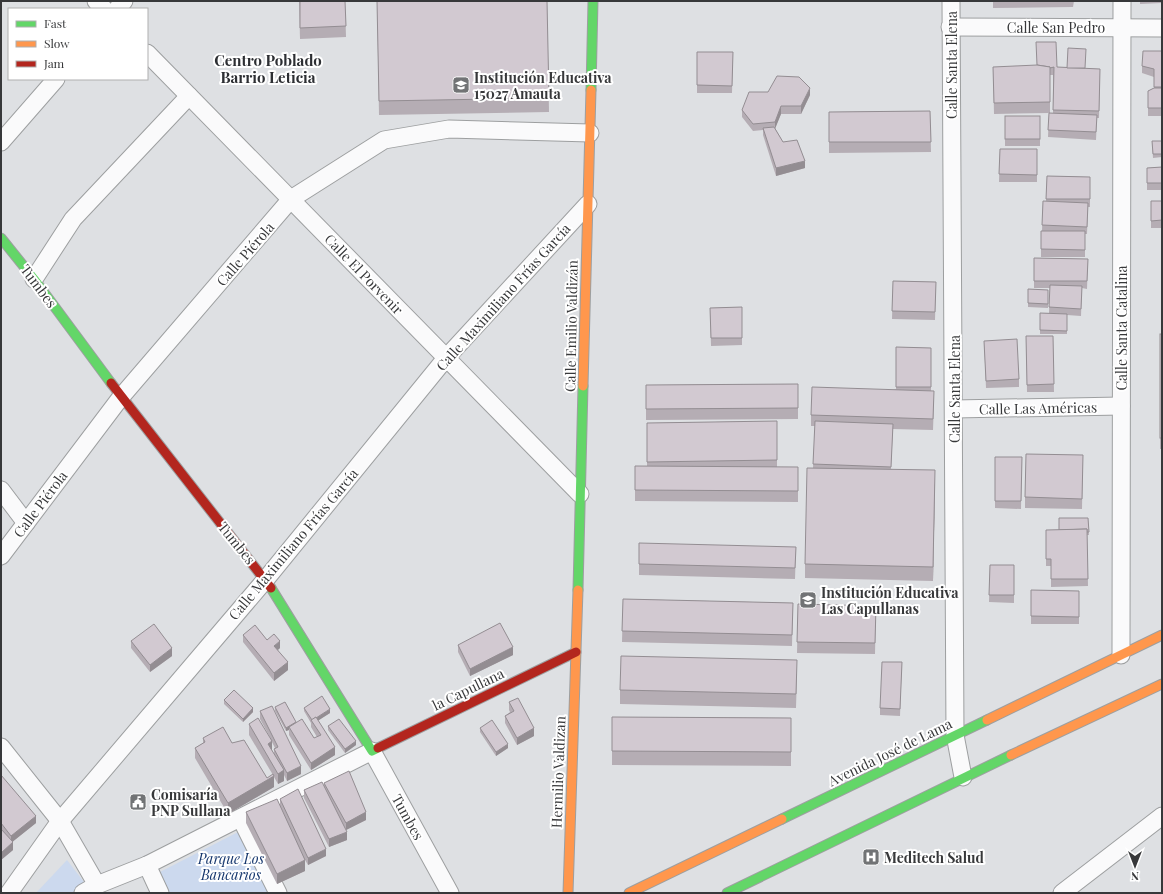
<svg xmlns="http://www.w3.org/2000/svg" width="1163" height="894" font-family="'Playfair Display',serif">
<rect width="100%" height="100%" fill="#dee0e3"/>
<g fill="#ccd9ee">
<path d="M242,830L274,893H166L156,874Z"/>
<path d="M67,860L87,886L71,893H36Z"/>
</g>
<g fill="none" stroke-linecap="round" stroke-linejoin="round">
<g stroke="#9d9fa0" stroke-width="19">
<g id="street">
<path d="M96,1L104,9"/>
<path d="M951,1L955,735L963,777"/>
<path d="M117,9L124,1"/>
<path d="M950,27L1162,28"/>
<path d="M147,53L580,494"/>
<path d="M1,142L56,79"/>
<path d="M34,279L73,219L189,96"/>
<path d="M954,409L1121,406"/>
<path d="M1,490L26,523"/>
<path d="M1,556L121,397L291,199L384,140L449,129L590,133"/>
<path d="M1121,655L1122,1"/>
<path d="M1,747L60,821L97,885"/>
<path d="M241,819L278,893"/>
<path d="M147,865L160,893"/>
<path d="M9,893L60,821L266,579L446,358L588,204"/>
<path d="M83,893L97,885L147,865L372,751L450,893"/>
<path d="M1062,893L1162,816"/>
</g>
</g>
<g stroke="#9d9fa0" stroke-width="11">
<g id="fast">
<path d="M591,90L593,1"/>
<path d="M1,238L34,279L111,383"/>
<path d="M271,588L372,751L378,748"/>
<path d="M578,590L583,386"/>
<path d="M782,819L987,720"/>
<path d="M727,893L1011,755"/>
</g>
</g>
<g stroke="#9d9fa0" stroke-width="11">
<g id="slow">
<path d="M583,386L591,90"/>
<path d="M987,720L1162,635"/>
<path d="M1011,755L1162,684"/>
<path d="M568,893L578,590"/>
<path d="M629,893L782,819"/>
</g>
</g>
<g stroke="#9d9fa0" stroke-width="11">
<g id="jam">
<path d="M111,383L271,588"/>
<path d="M378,748L576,652"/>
</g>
</g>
<use href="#street" stroke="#fafafb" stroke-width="17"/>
<use href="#fast" stroke="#63d668" stroke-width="9"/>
<use href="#slow" stroke="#ff974d" stroke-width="9"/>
<use href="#jam" stroke="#b3261e" stroke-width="9"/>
</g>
<g fill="#b5adb4" fill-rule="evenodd">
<path d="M299,1H345L346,37L300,39Z"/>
<path d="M377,1H547L549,112L379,115Z"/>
<path d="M993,1H1074L1073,7L993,8Z"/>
<path d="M1140,1H1162V3L1140,4Z"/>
<path d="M1162,51V116H1148V91L1154,88V77L1142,73V66Z"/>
<path d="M697,52H733L732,93H697Z"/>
<path d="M993,67H1057L1100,69L1099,118H1097L1096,140L1048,137L1049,113L994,114ZM1050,75H1053V113H1050Z"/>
<path d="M810,95L801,114H781L775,128L783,142L805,168L776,176L763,135V130L753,131L742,117V110Z"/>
<path d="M930,111L931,152L829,153V112Z"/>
<rect x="1005" y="116" width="35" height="30"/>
<path d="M1152,141H1162V157L1153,158Z"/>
<path d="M1000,149H1037V182H999Z"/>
<path d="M1162,167V190H1147V168Z"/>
<path d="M1047,176L1090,177V207H1088L1087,234H1085V257H1041V231H1042L1043,201H1046Z"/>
<rect x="1151" y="201" width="11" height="27"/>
<path d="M1034,258L1088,259L1087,289L1082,288L1081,316L1067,315V334H1040V313H1049L1050,288H1034Z"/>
<path d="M893,281L936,282L935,320L892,319Z"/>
<path d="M1028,289L1048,290V308L1028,307Z"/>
<path d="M742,307V345L711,346L710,308Z"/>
<rect x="1160" y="334" width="2" height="115"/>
<path d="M1026,336H1053L1054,392H1027Z"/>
<path d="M984,341L1019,379V387L986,388Z"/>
<path d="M896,347L931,348V391L934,402L933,430L893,429L891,469L935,484L933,581L805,578V564L813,468L815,426H811V415L896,389Z"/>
<path d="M798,384V419L646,420V385Z"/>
<path d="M777,421V467H798V502L635,501V466H647V423Z"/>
<path d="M1083,455L1082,509L1025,508V497Z"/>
<path d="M995,457H1022L1021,509L995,508Z"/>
<path d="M1088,518L1089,535H1087L1088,586L1051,587V566H1046V530H1059Z"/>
<path d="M796,547L795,579L639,575V564Z"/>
<path d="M990,565H1014V603L989,602Z"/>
<path d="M1031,590L1079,591V624H1031Z"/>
<path d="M623,599L793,603L792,646L622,642Z"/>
<path d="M798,604L876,606L875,654L797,653Z"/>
<path d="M243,635L267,640L280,648L278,650L288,670L274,681L243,642Z"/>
<path d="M131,641L172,656L150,672L131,648Z"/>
<path d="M458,645L513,655L470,676L458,652Z"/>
<path d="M902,662L900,716L880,715V708Z"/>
<path d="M797,674L796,708L620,704V690Z"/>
<path d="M224,700L253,712L243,722L224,704Z"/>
<path d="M509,702L534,736L517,745L505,723V716L510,712L509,710Z"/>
<path d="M275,707L296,723L314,738L317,737L311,727V723L304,711V708L330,713L318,720L335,755L311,770L289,735V730L286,731L275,711Z"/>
<path d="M260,711L301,774L287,781L284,775V781L278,784L274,777V787L228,814L195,758V748L203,743V738L232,743L267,778L273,775L249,735V724L271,739L260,719ZM272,742L275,748L274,749V754L272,750Z"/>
<path d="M612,717L791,718V766L612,765Z"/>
<path d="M328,726L356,745L345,753L328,730Z"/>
<path d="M480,728L508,748L496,756L480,732Z"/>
<path d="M1,775L36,823L12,842L13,850L1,860Z"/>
<path d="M324,783L366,820L346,830L341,821L347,840L329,847L304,798V790L324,786Z"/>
<path d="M280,799L326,856L308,865L305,860V871L277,884L246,823V812L280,805Z"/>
</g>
<g fill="#938d92">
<path d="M810,88V95L801,114V106Z"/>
<path d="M781,106V114L775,129V122Z"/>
<path d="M805,161V168L776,176V168Z"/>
<path d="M935,470V484L933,581V567Z"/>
<path d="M280,641V648L274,653V646Z"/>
<path d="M513,647V655L470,676V669Z"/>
<path d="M172,648V656L150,672V665Z"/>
<path d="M288,662V670L274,681V673Z"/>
<path d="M253,708V712L243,722V719Z"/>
<path d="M330,709V713L313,724L312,721Z"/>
<path d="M296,722V726L289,727V730L286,731V728Z"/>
<path d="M534,728V736L517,745V738Z"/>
<path d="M272,741V752L268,744Z"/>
<path d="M356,741V745L345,753V749Z"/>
<path d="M508,744V748L496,756V752Z"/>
<path d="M335,747V755L311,770V763Z"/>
<path d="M301,766V774L287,781V773Z"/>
<path d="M284,770V781L278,784V774Z"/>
<path d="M274,776V787L228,814V803Z"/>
<path d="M366,812V820L346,830V823Z"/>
<path d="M36,816V823L11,843V836Z"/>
<path d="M347,832V840L329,847V839Z"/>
<path d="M13,842V850L1,860V853Z"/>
<path d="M326,849V856L308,865V858Z"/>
<path d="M305,860V871L277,884V874Z"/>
</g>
<g fill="#d2c9d1" stroke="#938d92">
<path d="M300,1H345L346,26L300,28Z"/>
<path d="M377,1H547L549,98L379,101Z"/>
<path d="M1036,42H1056L1057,67L1100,69L1099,111L1053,110L1054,67L1050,68V67L1037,65Z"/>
<path d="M1068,48L1086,49L1085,68H1067Z"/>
<path d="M1143,51H1162V87H1154V69L1142,66Z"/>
<path d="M697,52H733L732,86L697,85Z"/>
<path d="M1037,65L1050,67V102L994,103L993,67Z"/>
<path d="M777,76L799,77L810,88L801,106H781L775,122L753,124L742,110L749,92H768Z"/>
<path d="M1154,88H1162V108H1148V91Z"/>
<path d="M930,111L931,142H829V112Z"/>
<path d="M1049,113L1097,115L1096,132L1048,130Z"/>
<rect x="1005" y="116" width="35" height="23"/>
<path d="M774,127L783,142L797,140L805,161L776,168L763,128Z"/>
<path d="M1152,141H1162V154H1153Z"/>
<path d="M1000,149H1037V175L999,174Z"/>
<path d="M1162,167V183H1147V168Z"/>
<path d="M1047,176L1090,177V199H1046Z"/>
<path d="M1043,201L1088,203L1087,227L1042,225Z"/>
<path d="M1151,201H1162V220L1151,221Z"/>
<path d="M1041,231H1085V250L1041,249Z"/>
<path d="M1034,258L1088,259L1087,281H1034Z"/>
<path d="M893,281L936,282L935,312L892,311Z"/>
<path d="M1050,285L1082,286L1081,309L1049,307Z"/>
<path d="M1028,289L1048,290V304L1028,303Z"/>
<path d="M742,307V338H711L710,308Z"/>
<path d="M1040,313L1067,314V331L1040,330Z"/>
<rect x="1160" y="334" width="2" height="104"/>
<path d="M1026,336H1053L1054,384L1027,385Z"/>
<path d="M1017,339L1019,379L986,381L984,341Z"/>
<path d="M896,347L931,348V387H896Z"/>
<path d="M798,384V408L646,409V385Z"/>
<path d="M812,387L934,391L933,419L811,415Z"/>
<path d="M777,421V460L647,462V423Z"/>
<path d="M815,421L893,424L891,467L813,464Z"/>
<path d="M1026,454L1083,455L1082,499L1025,497Z"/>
<path d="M995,457H1022L1021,501H995Z"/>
<path d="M635,466L798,467V491L635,490Z"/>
<path d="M807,468L935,470L933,567L805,564Z"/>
<path d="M1059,518H1088L1089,532H1087V529L1059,530Z"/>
<path d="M1087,529L1088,579H1051V559H1046V530Z"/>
<path d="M639,543L796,547L795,568L639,564Z"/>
<path d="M990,565H1014V595H989Z"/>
<path d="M1031,590L1079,591V617L1031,616Z"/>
<path d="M623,599L793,603L792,635L622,631Z"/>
<path d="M798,604L876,606L875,643L797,642Z"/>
<path d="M500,623L513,647L470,669L458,645Z"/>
<path d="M154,624L172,648L150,665L131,641Z"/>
<path d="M255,625L267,640L274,634L280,641L274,646L288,662L274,673L243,635Z"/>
<path d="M621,656L797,660L796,694L620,690Z"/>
<path d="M882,662H902L900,709L880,708Z"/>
<path d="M234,690L253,708L243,719L224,700Z"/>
<path d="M322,696L330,709L316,718V717L312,720L304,708Z"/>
<path d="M518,698L534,728L517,738L505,716L514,711L509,702Z"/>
<path d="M285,702L296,722L286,728L275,707Z"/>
<path d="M272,706L301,766L287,773L274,749L278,747L260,711Z"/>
<path d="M316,717L335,747L311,763L289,727L302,719L314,738L321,735L311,720Z"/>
<path d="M612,717L791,718V752L612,751Z"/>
<path d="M258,718L272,741L268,744L284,770L278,774L249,724Z"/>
<path d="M339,719L356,741L345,749L328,726Z"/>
<path d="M492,720L508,744L496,752L480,728Z"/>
<path d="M223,727L232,743L244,740L267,778L273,774L274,776L228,803L195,748L205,742L203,738Z"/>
<path d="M349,771L366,812L346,823L324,783Z"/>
<path d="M1,775L36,816L11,836L1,823Z"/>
<path d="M322,782L347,832L329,839L304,790Z"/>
<path d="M298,789L326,849L308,858L280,799Z"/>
<path d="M277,799L305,860L277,874L246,812Z"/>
<path d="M1,829L13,842L1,853Z"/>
</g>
<defs>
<g id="school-square" transform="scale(0.9)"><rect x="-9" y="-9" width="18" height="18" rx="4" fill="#717375" stroke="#fff"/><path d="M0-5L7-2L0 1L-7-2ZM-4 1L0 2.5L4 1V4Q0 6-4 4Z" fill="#fff"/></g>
<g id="civic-square" transform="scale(0.9)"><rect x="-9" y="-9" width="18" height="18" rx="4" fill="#717375" stroke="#fff"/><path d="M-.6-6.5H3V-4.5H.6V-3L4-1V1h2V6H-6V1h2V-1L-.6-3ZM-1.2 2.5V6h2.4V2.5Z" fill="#fff"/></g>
<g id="hospital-square" transform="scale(0.9)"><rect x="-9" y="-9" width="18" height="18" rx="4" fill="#717375" stroke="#fff"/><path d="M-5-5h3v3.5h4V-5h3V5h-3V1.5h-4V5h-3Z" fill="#fff"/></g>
</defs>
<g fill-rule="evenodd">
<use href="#school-square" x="461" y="85"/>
<use href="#school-square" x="808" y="600"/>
<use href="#civic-square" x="138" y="802"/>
<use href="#hospital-square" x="871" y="857"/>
</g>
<g text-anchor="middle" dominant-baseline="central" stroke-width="4" stroke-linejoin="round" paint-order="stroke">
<g font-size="14" fill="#37383a" stroke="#fff">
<text x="1056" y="27">Calle San Pedro</text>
<text transform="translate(951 65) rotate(-90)">Calle Santa Elena</text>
<text transform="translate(245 254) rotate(-49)">Calle Piérola</text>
<text transform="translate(364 274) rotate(46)">Calle El Porvenir</text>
<text transform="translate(39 286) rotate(53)">Tumbes</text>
<text transform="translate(503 297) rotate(-48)">Calle Maximiliano Frías García</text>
<text transform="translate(571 326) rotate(-89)">Calle Emilio Valdizán</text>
<text transform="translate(1121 328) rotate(-90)">Calle Santa Catalina</text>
<text transform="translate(954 389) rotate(-90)">Calle Santa Elena</text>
<text transform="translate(1038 408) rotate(-1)">Calle Las Américas</text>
<text transform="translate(40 504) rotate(-53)">Calle Piérola</text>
<text transform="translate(237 543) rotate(51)">Tumbes</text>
<text transform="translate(293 544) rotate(-50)">Calle Maximiliano Frías García</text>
<text transform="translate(468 689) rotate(-26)">la Capullana</text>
<text transform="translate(890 752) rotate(-26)">Avenida José de Lama</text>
<text transform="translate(558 772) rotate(-88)">Hermilio Valdizan</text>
<text transform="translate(408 817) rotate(61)">Tumbes</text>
</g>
<g font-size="14" font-weight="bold" fill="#37383a" stroke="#fff" text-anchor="start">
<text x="474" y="77">Institución Educativa<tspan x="474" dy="16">15027 Amauta</tspan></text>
<text x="821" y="592">Institución Educativa<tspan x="821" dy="16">Las Capullanas</tspan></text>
<text x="151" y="794">Comisaría<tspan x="151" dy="16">PNP Sullana</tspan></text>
<text x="884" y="857">Meditech Salud</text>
</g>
<g font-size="14" font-style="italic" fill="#15366d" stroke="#fff">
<text x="231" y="858">Parque Los<tspan x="231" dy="16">Bancarios</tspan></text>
</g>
<g font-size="15" font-weight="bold" fill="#2d2f33" stroke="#fff">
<text x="268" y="60">Centro Poblado<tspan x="268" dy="17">Barrio Leticia</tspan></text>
</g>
</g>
<rect width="1163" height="894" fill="none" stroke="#37383a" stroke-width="4"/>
<rect x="8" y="8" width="140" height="72" fill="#ffffff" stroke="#afafb0"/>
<rect x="16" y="21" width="20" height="6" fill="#63d668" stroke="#afafb0"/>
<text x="44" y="28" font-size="12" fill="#37383a">Fast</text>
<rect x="16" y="41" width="20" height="6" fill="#ff974d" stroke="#afafb0"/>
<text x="44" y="48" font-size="12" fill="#37383a">Slow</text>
<rect x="16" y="61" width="20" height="6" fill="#b3261e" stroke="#afafb0"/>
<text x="44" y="68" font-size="12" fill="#37383a">Jam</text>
<g transform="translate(1135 866) rotate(180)" stroke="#ffffff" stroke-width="3" paint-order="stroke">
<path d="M0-3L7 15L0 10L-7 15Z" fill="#37383a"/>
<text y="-6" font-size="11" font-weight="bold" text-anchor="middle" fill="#37383a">N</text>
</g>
</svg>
